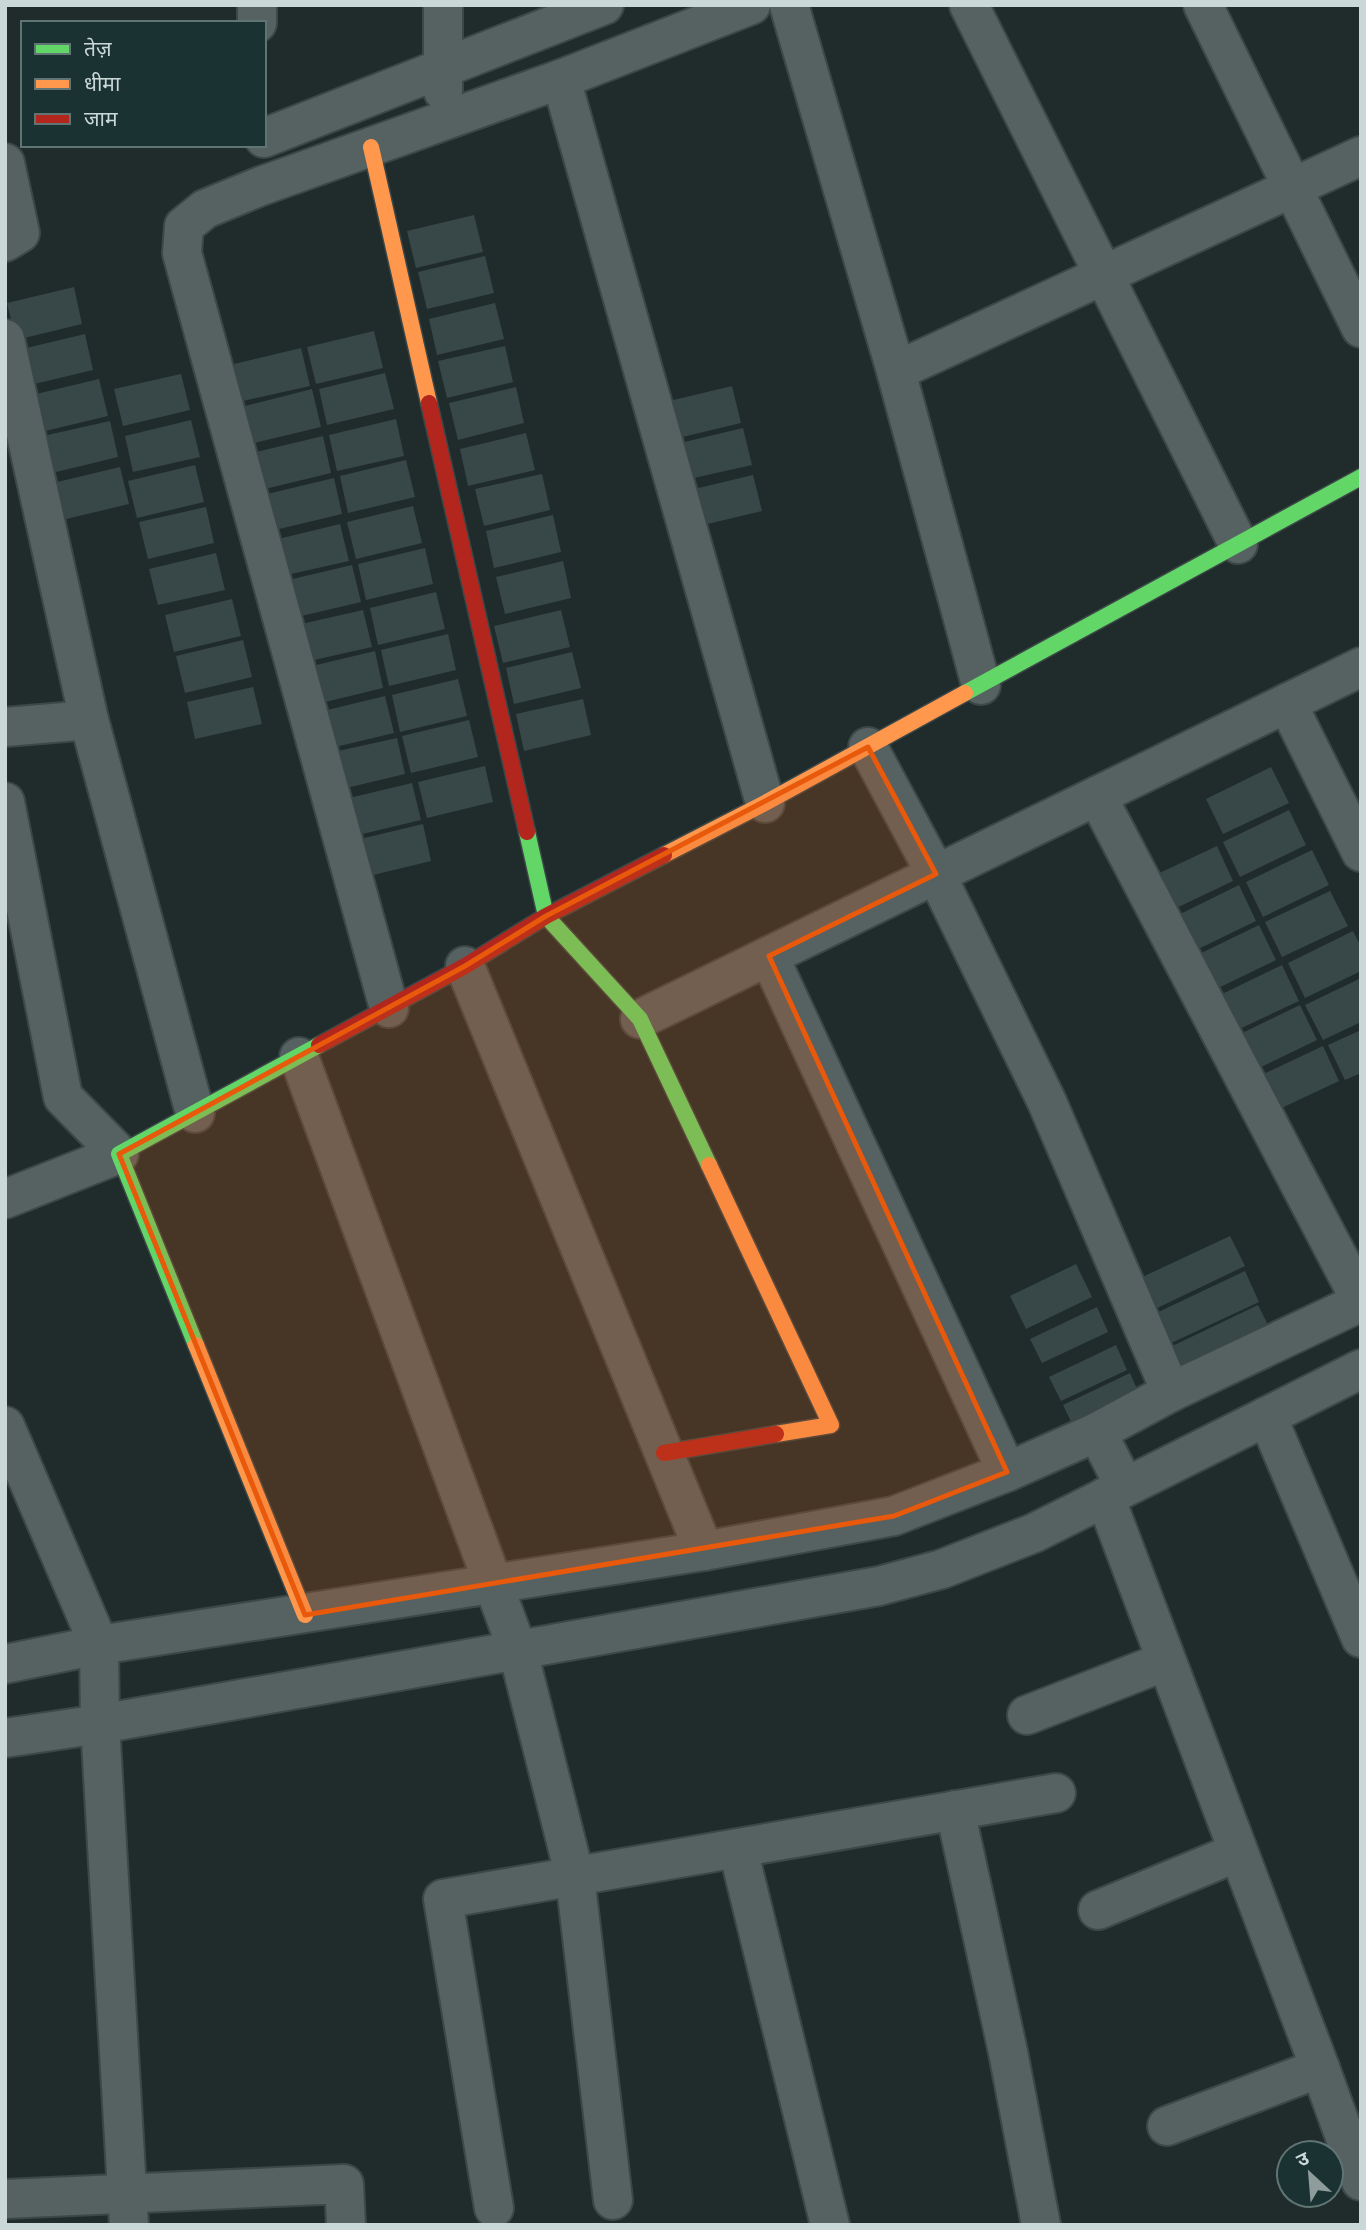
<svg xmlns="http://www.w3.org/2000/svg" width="1366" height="2230" font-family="Jost,'Noto Sans Devanagari',sans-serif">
<rect width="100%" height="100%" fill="#202c2c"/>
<g fill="#384748">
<path d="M474,215L483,252L416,268L407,231Z"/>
<path d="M485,256L494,293L427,309L418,272Z"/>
<path d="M74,287L82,324L16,340L7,303Z"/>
<path d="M495,303L504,339L437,355L429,319Z"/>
<path d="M374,331L383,368L316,384L307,347Z"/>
<path d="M85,334L93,370L26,386L18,350Z"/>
<path d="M505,346L513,382L447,398L438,361Z"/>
<path d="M301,348L310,386L243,401L234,364Z"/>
<path d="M385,373L394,409L327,425L319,389Z"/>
<path d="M181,374L190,410L123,426L114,389Z"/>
<path d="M99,379L108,416L41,432L32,395Z"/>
<path d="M732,386L741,423L674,439L665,402Z"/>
<path d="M516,387L524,423L458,440L449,403Z"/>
<path d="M312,389L321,427L254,443L245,406Z"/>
<path d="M396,419L404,456L337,471L329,435Z"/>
<path d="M191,420L200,457L133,472L125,436Z"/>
<path d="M110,421L118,457L52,473L43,436Z"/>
<path d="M743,428L752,465L685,480L676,444Z"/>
<path d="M526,433L535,470L468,486L460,449Z"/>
<path d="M323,436L331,473L265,489L256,452Z"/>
<path d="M406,460L415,497L348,513L340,476Z"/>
<path d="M195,465L204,502L137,518L128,481Z"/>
<path d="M120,467L129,504L62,520L53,483Z"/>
<path d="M542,474L550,510L484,526L475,489Z"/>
<path d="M753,475L762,511L695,527L686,491Z"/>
<path d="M334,478L342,514L275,530L267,494Z"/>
<path d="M413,506L422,543L356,559L347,522Z"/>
<path d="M206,507L214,543L148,559L139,522Z"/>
<path d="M553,515L561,552L494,568L486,531Z"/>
<path d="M340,524L349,561L282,576L274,540Z"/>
<path d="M425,548L433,584L366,600L358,564Z"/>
<path d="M216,553L225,590L158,605L149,569Z"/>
<path d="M563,561L571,598L505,614L496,577Z"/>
<path d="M352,565L361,602L293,618L284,581Z"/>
<path d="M436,592L445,629L378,645L370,608Z"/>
<path d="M232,599L241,636L174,652L165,615Z"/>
<path d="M363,610L372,647L305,662L297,625Z"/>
<path d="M561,610L570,647L503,663L494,626Z"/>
<path d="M448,634L456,670L389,686L381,650Z"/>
<path d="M243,640L252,677L185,693L176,656Z"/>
<path d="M375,651L383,688L317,704L308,667Z"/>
<path d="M572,652L581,688L514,704L506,668Z"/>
<path d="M458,679L467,716L400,732L392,695Z"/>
<path d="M253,687L262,724L195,739L187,702Z"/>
<path d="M385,696L394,733L327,749L319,712Z"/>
<path d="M583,699L591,735L524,751L516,714Z"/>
<path d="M469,720L478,757L411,773L402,736Z"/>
<path d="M397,738L405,774L338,790L329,753Z"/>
<path d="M485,766L493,802L427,818L418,782Z"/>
<path d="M1271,767L1289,803L1223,834L1206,799Z"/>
<path d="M412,783L421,820L354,836L345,799Z"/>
<path d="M1289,810L1306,845L1240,877L1223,842Z"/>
<path d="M423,824L431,861L365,877L356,840Z"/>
<path d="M1217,846L1233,881L1168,912L1151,877Z"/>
<path d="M1312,850L1329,885L1263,917L1246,882Z"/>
<path d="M1239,885L1256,921L1190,953L1174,917Z"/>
<path d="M1330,891L1348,926L1282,957L1265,922Z"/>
<path d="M1259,925L1276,960L1210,992L1193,957Z"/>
<path d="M1353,931L1361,947V971L1305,998L1288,963Z"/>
<path d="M1282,965L1299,1001L1233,1032L1216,997Z"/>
<path d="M1361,978V1022L1323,1040L1305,1005Z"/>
<path d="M1300,1005L1317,1040L1251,1072L1234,1037Z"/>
<path d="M1361,1030V1073L1345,1080L1328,1045Z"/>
<path d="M1323,1046L1339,1081L1273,1112L1257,1077Z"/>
<path d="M1230,1236L1245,1266L1153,1310L1138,1279Z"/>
<path d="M1076,1264L1092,1297L1026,1329L1010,1296Z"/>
<path d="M1245,1271L1259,1302L1167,1345L1152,1315Z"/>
<path d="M1258,1305L1273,1335L1181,1380L1166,1349Z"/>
<path d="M1097,1307L1108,1332L1042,1363L1030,1339Z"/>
<path d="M1116,1345L1127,1370L1061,1401L1049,1377Z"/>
<path d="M1130,1373L1141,1398L1075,1430L1063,1405Z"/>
</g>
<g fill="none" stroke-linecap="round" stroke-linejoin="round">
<g stroke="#3c4747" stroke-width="42">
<g id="street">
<path d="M257,5V23"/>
<path d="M443,5V91"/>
<path d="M789,5L896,371L981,685"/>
<path d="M969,5L1238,544"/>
<path d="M1203,5L1361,328"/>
<path d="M561,79L765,803"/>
<path d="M264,138L604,5"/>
<path d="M5,163L20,233L5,242"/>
<path d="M5,339L89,720L195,1113"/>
<path d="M896,371L1361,156"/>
<path d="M1287,703L1361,852"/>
<path d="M5,727L89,720"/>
<path d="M868,747L936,874L1047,1102L1171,1392"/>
<path d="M1097,796L1361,1301"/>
<path d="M5,802L63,1097L119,1154L5,1199"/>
<path d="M769,956L1007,1472"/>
<path d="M465,966L704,1551"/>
<path d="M389,1008L182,253L184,226L205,209L261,186L561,79L751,5"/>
<path d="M640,1019L1361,667"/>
<path d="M299,1057L518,1651L575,1877L613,2200"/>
<path d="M1267,1416L1361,1638"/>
<path d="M5,1426L99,1645L100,1724L129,2225"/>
<path d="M1097,1432L1125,1487"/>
<path d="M1105,1497L1320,2068L1167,2126"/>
<path d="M5,1664L99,1645L704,1551L894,1516L1007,1472L1097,1432L1171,1392L1361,1302"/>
<path d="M1027,1715L1166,1661"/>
<path d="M5,1738L100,1724L879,1586L942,1569L1034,1533L1361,1369"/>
<path d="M955,1810L1008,2052L1041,2225"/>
<path d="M738,1849L830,2225"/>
<path d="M1098,1910L1238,1852"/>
<path d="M1320,2068L1361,2181"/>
<path d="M5,2199L344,2184L346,2225"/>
<path d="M494,2208L443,1899L1056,1793"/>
</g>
</g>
<g stroke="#3c4747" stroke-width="19">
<g id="fast">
<path d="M965,693L1361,477"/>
<path d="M527,832L546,916L640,1019L709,1165"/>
<path d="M196,1345L119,1154L319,1045"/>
</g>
</g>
<g stroke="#3c4747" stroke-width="19">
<g id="slow">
<path d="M371,147L429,403"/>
<path d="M664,855L765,803L965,693"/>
<path d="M709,1165L831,1425L776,1434"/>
<path d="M196,1345L305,1615"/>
</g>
</g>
<g stroke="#3c4747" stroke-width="19">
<g id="jam">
<path d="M429,403L527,832"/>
<path d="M319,1045L465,966L546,916L664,855"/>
<path d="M664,1453L776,1434"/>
</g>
</g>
<use href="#street" stroke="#566161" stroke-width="38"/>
<use href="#fast" stroke="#63d668" stroke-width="16"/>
<use href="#slow" stroke="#ff974d" stroke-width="16"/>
<use href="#jam" stroke="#b3261e" stroke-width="16"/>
</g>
<path fill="#e8590c" fill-opacity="0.2" stroke="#e8590c" stroke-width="5" stroke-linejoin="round" d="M868,747L936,874L769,956L1007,1472L894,1516L305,1615L119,1154L465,966L546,916Z"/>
<rect width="1366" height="2230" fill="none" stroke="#cad8d7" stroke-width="14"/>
<rect x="21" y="21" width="245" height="126" fill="#1a3232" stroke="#607474" stroke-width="2"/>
<rect x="35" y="44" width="35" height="10" fill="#63d668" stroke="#607474" stroke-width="2"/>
<text x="84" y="56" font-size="21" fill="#cad8d7">तेज़</text>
<rect x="35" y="79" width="35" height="10" fill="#ff974d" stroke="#607474" stroke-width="2"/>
<text x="84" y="91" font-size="21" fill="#cad8d7">धीमा</text>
<rect x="35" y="114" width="35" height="10" fill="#b3261e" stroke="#607474" stroke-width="2"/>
<text x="84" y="126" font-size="21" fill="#cad8d7">जाम</text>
<g transform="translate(1310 2174) rotate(334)"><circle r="33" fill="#1a3232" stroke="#607474" stroke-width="2"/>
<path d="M0-5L12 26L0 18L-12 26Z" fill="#8e9c9b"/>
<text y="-10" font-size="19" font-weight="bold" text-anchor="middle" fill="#cad8d7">उ</text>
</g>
</svg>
